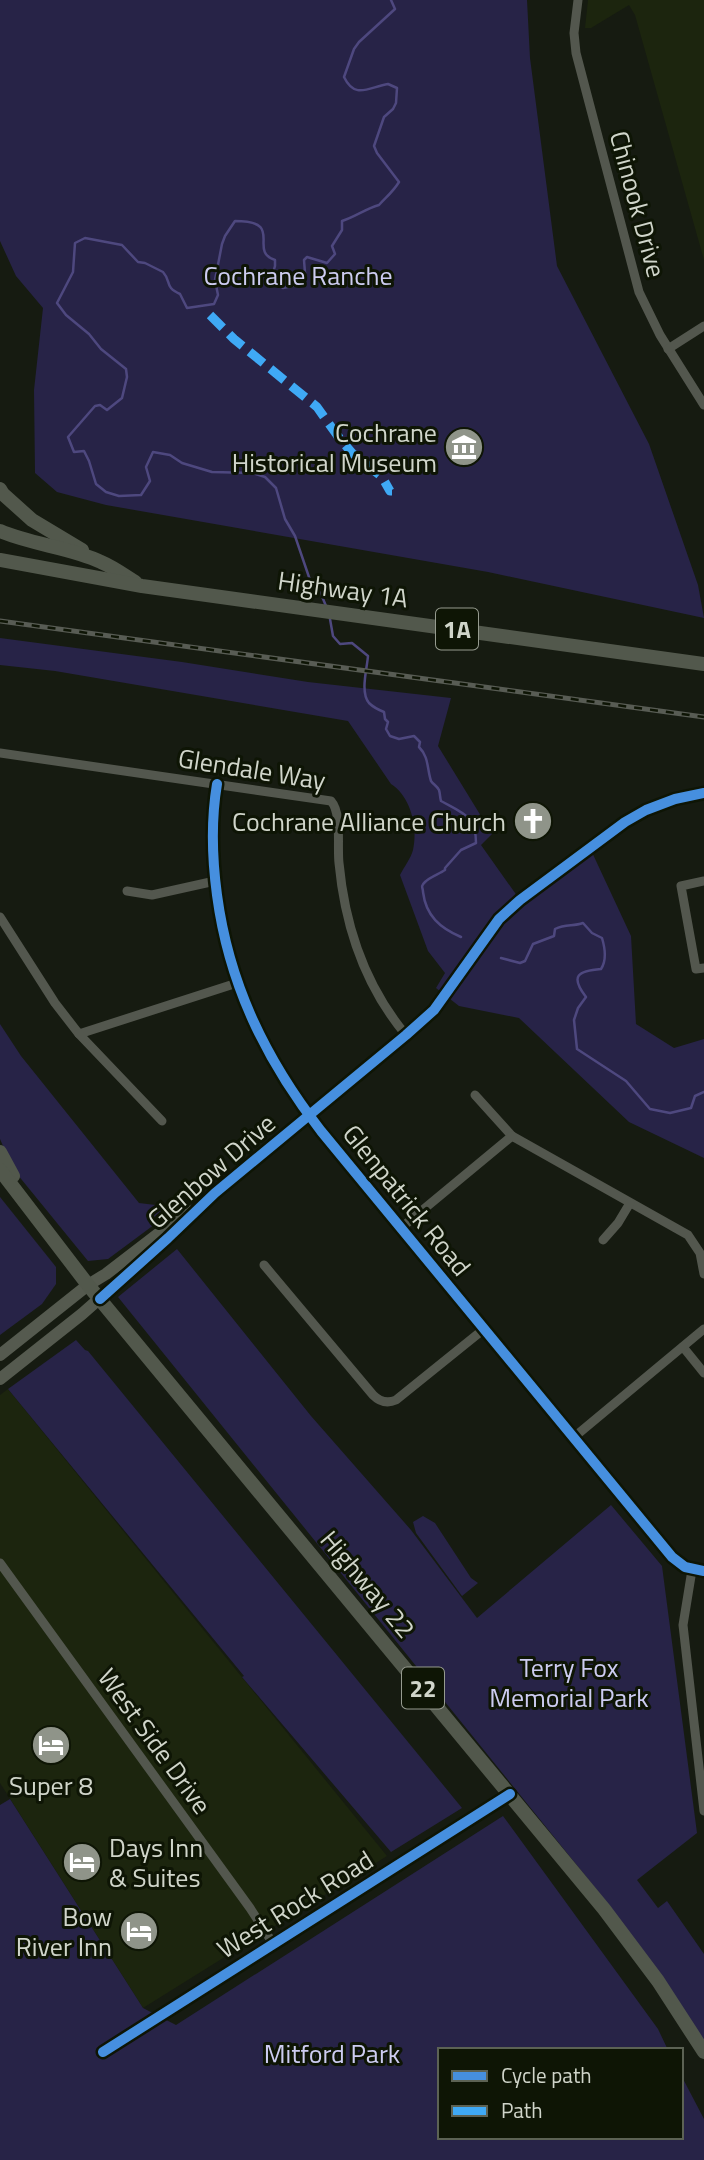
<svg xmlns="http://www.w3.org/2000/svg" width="704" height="2160" font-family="'Titillium Web',sans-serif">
<rect width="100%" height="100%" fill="#161b11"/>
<g fill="#1c250e">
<path d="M588,0H704V260L635,15L629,5L591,28H585Z"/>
<path d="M8,1389L387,1856L143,2008L0,1783V1395Z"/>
</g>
<g fill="#272347">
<path d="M0,0H527L530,58L557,266L649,444L698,585L704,618L488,572L106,505L57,492L35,473L34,390L43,308L16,276L0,241Z"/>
<path d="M0,638L182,662L308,682L451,698L438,746L492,834L481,845L520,900L590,848L631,936L636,1024L674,1048L704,1039V1158L629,1122L519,1018L459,1006L436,988L445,973L428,951L400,875C404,867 411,858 413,850C418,827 411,797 391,784L348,721L55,671L0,665Z"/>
<path d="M0,1024L21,1056L139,1203L172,1207L174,1210L108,1259L88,1261L13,1169L0,1139Z"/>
<path d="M0,1197L56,1267V1284L42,1304L0,1335Z"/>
<path d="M177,1249L311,1416L411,1530L477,1618L611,1505L662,1566L697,1833L637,1880L658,1908L667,1901L704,1954V2044L609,1905L118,1297Z"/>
<path d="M76,1340L85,1350L88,1351L462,1808L391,1852L242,1677L244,1676L8,1389Z"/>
<path d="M423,1516L435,1523L471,1578L478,1583L462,1596L416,1533L413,1522Z"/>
<path d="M10,1799L143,2008L176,2025L503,1816L658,2029L668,2050H440V2137H681V2075L704,2119V2160H0V1805Z"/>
</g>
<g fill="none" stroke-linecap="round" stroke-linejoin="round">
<g stroke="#4e487f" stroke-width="2.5">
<path d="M326,606L321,594L310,580L295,536L285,519L276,488L265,477L253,473L212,472L182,463L170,455L153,452L146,467L150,481L141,495L119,496L106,492L96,484L89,461L84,451L74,452L68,437L95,406L100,405L107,410L122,398L127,377L126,369L101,349L89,334L66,315L57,303L73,272L75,243L85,238L122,245L138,262L145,263L163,272C172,282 164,287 180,294L187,308L214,304L218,295L215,280L222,244L225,236L235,221C286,221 247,251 275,260V266L272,276L276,282L283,288L301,284L302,279L305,273L304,260L307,257L327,263L335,254L332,246L342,230V221C355,217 365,209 379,205C385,198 393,192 399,182L377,153L374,146L384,117L393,109L396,103L397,88L388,84C369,87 355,100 344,77L354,49L359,42L395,9L391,0"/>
<path d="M330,619L333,636L340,644L352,643L368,656C367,669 360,692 369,703C373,707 379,710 384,712L385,719L388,722L386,729L390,736L399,739L414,736L420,742L419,747C429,757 427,769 431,781C433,784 437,786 439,790C440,793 440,798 441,801C463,813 476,816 476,843L461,850L445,868V870C439,874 430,877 425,882C420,887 423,887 423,892C426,916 440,928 461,937"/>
<path d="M501,958L520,963L525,961L533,944L554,936L555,929C566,923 573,927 583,923L592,933L602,938C605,948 607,960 601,969C579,971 569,975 586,997L578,1008L574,1020L577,1049L626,1081L650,1109L670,1113L691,1108L695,1096L704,1092"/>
</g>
<g stroke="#53574e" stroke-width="9">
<path d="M578,0L574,33L576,53L639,292L660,335L704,405"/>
<path d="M668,349L704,326"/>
<path d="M0,753L331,801C342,813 337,847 339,863C345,927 365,986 406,1035"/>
<path d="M217,784C211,820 212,858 217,895C229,985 266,1060 321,1131L672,1557L685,1567L704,1571"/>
<path d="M704,881L681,886L696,969L704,968"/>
<path d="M127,891L152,895L215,881"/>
<path d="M0,917L55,1003L79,1034L237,983"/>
<path d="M79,1034L162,1121"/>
<path d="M475,1095L512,1136"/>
<path d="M401,1228L512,1136L688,1235L700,1253L704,1274"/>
<path d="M603,1240L618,1223L630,1203"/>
<path d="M264,1265L373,1395C380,1402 387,1404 396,1400L484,1329"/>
<path d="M683,1347L704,1373"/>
<path d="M573,1438L704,1329"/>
<path d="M0,1563L250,1908L274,1945"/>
<path d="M692,1570L683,1625L704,1811"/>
<path d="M103,2052L510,1794"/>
</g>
<g stroke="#555a4f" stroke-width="12">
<path d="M0,1355L88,1285L106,1274L188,1211"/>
<path d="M0,1379L82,1314L168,1238L215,1193L406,1035L434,1010L499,919L520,900L625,822L646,810L675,799L704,793"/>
</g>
<g stroke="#52584c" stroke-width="14">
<path d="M0,489L3,494L32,520L82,550"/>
<path d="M0,531C32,545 70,547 101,562C113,567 124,575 135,582"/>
<path d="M0,560L142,586L704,664"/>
<path d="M0,1152L13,1176"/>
<path d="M0,1170L88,1285L604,1909L658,1981L704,2052"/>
</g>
<g stroke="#585c54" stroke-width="5">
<path id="rail" d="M0,621L704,717"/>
</g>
<use href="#rail" stroke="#0e1505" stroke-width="2.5" stroke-dasharray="8" stroke-linecap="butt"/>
<path stroke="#3fa9f5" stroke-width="9" stroke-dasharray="18 9" stroke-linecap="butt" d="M210,315L234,339L317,407L337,435L352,453L382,477L390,491H392"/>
<g stroke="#0e1505" stroke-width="15">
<g id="cycleway">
<path d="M217,784C211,820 212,858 217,895C229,985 266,1060 321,1131L672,1557L685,1567L704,1571"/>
<path d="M100,1299L168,1238L215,1193L406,1035L434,1010L499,919L520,900L625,822L646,810L675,799L704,793"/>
<path d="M103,2052L510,1794"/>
</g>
</g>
<use href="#cycleway" stroke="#468fdf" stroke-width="10"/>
</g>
<defs>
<g id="museum-disc" transform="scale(2.0125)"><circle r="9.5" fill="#8f9489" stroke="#0e1505"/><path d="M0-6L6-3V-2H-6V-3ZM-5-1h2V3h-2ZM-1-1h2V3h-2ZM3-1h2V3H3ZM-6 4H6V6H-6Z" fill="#fff"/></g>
<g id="church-disc" transform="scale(2.0125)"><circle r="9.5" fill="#8f9489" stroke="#0e1505"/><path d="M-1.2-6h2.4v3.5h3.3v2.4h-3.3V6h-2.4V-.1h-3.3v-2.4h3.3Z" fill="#fff"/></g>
<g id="hotel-disc" transform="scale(2.0125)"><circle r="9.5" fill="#8f9489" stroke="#0e1505"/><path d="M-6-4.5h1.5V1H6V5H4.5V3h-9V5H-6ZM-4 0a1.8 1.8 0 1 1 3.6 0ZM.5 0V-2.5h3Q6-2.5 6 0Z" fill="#fff"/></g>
</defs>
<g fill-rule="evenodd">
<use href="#museum-disc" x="464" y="447"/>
<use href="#church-disc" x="533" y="821"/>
<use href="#hotel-disc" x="51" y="1745"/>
<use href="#hotel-disc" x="82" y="1862"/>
<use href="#hotel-disc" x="139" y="1931"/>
</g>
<g text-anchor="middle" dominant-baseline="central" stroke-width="6" stroke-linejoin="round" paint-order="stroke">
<g fill="#0e1505" stroke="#969b8f" stroke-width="2">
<rect x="436" y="608.5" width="42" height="41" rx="5"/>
<rect x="402" y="1667.5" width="42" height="41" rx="5"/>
</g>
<g font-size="24" font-weight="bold" fill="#d0d5ca">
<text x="457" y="629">1A</text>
<text x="423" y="1688">22</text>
</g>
<g font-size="26" fill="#d0d5ca" stroke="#0e1505">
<text transform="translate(638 204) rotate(75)">Chinook Drive</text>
<text transform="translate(343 589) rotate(8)">Highway 1A</text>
<text transform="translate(252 769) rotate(9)">Glendale Way</text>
<text transform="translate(211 1171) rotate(-41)">Glenbow Drive</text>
<text transform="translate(407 1200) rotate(51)">Glenpatrick Road</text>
<text transform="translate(368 1584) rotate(50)">Highway 22</text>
<text transform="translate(155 1741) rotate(54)">West Side Drive</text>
<text transform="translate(295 1904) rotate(-32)">West Rock Road</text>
</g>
<g font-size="26" fill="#cdccf1" stroke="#0e1505">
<text x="298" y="275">Cochrane Ranche</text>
<text x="569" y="1667">Terry Fox<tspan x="569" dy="30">Memorial Park</tspan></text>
<text x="332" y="2053">Mitford Park</text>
</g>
<g font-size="26" fill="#d0d5ca" stroke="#0e1505" text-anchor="end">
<text x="437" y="432">Cochrane<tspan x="437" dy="30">Historical Museum</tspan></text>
<text x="506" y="821">Cochrane Alliance Church</text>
<text x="51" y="1785" text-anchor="middle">Super 8</text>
<text x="109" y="1847" text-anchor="start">Days Inn<tspan x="109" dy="30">&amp; Suites</tspan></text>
<text x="112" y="1916">Bow<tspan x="112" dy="30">River Inn</tspan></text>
</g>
</g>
<rect x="438" y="2048" width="245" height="91" fill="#0e1505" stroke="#5c6254" stroke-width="2"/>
<rect x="452" y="2071" width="35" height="10" fill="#468fdf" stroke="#5c6254" stroke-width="2"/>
<text x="501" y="2083" font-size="21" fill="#d0d5ca">Cycle path</text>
<rect x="452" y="2106" width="35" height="10" fill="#3fa9f5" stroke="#5c6254" stroke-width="2"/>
<text x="501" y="2118" font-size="21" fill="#d0d5ca">Path</text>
</svg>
